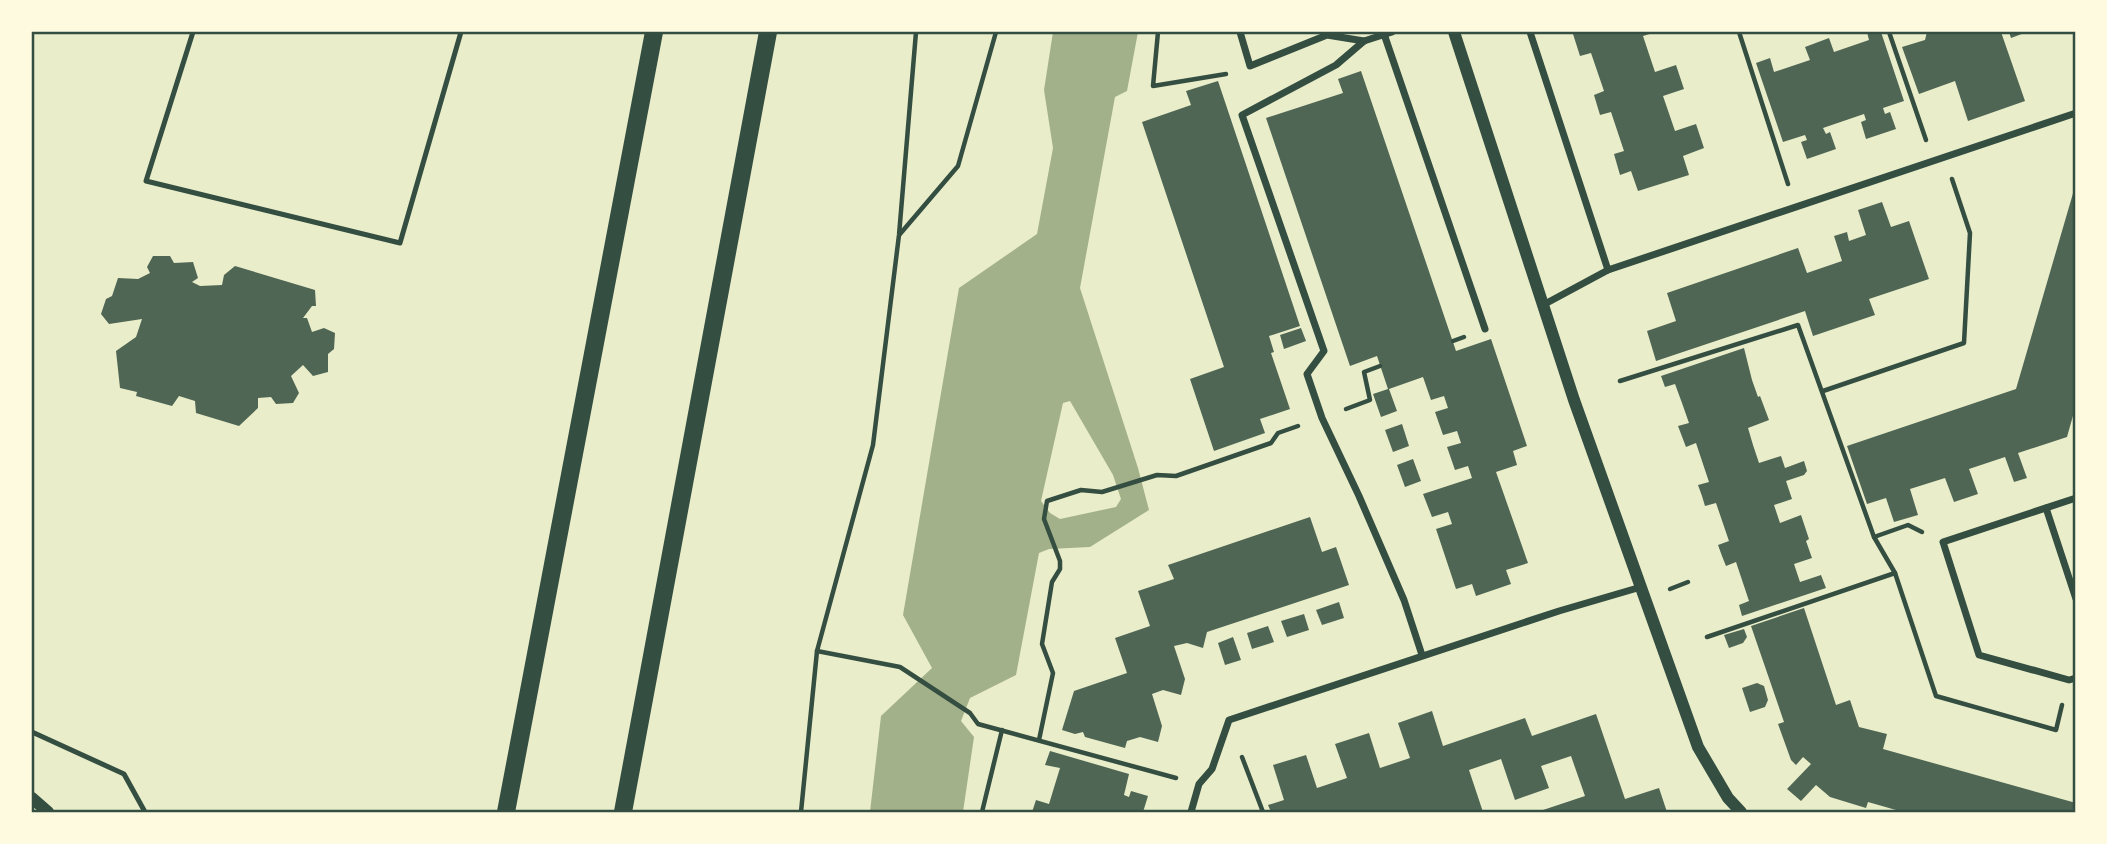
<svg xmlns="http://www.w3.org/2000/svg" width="2107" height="844" font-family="'Golos Text',sans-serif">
<rect width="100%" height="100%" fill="#e9edc9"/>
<path fill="#a3b18a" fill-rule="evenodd" d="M1053,32H1138L1127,91L1115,97L1080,288L1138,468L1149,510L1090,547L1049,549L1039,553L1016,675L970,698L961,721L974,737L963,812H870L881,716L932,668L903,615L959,288L1037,234L1053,148L1044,90ZM1070,401L1113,475L1121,499L1116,507L1060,519L1050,513L1041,501L1063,403Z"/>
<g fill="#4f6655">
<path d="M1582,32H1656L1643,36L1655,72L1676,65L1684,89L1663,96L1675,131L1696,124L1704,148L1683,156L1689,175L1638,191L1631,171L1620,175L1614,154L1624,151L1611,112L1600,115L1594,95L1604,91L1591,53L1580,56L1573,34Z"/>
<path d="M1867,32H1881L1904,101L1883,108L1885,114L1890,112L1896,129L1866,139L1861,122L1866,120L1864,114L1823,128L1826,134L1830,132L1836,149L1807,159L1801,142L1807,140L1805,135L1783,142L1756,63L1770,58L1774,72L1810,60L1805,47L1829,38L1834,52L1869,40Z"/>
<path d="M1927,32H2001L2025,101L1968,121L1955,81L1919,94L1902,47L1925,40Z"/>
<path d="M2009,32H2027L2011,38Z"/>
<path d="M1361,71L1456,351L1491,339L1527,446L1513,451L1517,465L1496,472L1528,563L1506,570L1511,584L1476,596L1472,584L1456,589L1436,529L1452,524L1448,512L1432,517L1423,494L1472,478L1468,466L1455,470L1447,447L1461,443L1457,431L1443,435L1435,412L1448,408L1444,396L1431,400L1423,377L1389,389L1397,411L1381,417L1373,394L1388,389L1377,356L1350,366L1266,118L1343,93L1338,79Z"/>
<path d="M1218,81L1300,326L1269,336L1274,352L1271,353L1290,409L1260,419L1265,433L1214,451L1190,379L1224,367L1142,122L1191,105L1186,91Z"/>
<path d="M2076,183V405L2067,437L2018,453L2027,478L2014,482L2005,457L1969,469L1978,494L1954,502L1945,478L1910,489L1918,515L1894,522L1886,498L1867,504L1847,446L2016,389Z"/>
<path d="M1882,202L1891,227L1909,221L1929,279L1869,299L1875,315L1813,336L1805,311L1656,361L1647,331L1676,321L1667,293L1798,248L1807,273L1842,261L1834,236L1847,232L1849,241L1866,235L1858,210Z"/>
<path d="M153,256H170L174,263L193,262L198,278L192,282L200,286L222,285L224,275L235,266L315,290L316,306H312L303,318H307L312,332L324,328L335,333L334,349L328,354V372L313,376L303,365L291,376L299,393L293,403L276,404L271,397L258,398V408L239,426L196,413L195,401L179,396L172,406L136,396L137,392L120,388L116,351L136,337L142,319L109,324L101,314L106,299L112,296L118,278L138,279L150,273L147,267Z"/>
<path d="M1301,328L1306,341L1284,349L1280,335Z"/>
<path d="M1744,348L1752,380L1758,397L1760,396L1769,420L1748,428L1753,445L1759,463L1781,456L1785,468L1804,461L1807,471L1804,475L1786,481L1792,499L1774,505L1780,523L1801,515L1809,539L1806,541L1812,558L1794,564L1800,582L1821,575L1826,588L1742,616L1739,605L1749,601L1736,562L1726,566L1722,556L1718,545L1729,541L1716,503L1705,506L1702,496L1698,485L1709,482L1696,443L1686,447L1678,426L1689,423L1682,403L1675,384L1665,387L1661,376Z"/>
<path d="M1402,424L1409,446L1393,452L1385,430Z"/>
<path d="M1413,459L1421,481L1405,487L1397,465Z"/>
<path d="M1310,517L1322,552L1336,547L1349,585L1207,632L1203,648L1187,643L1174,646L1185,679L1181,695L1163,690L1152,694L1162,726L1158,742L1140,737L1127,741L1125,748L1085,737L1083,732L1075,734L1062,730L1074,691L1127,673L1115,638L1150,626L1138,591L1174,579L1168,565Z"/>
<path d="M1339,602L1344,618L1322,625L1316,610Z"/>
<path d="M1804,608L1836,705L1850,700L1859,727L1887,734L1883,749L2076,803V812H1903L1868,802L1866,808L1830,797L1816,785L1801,801L1787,789L1811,764L1803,757L1796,765L1791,760L1778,724L1784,722L1751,626Z"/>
<path d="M1304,614L1309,630L1287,637L1281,621Z"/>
<path d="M1268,626L1274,642L1252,649L1247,633Z"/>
<path d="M1744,629L1747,637L1743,643L1729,648L1724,635Z"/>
<path d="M1233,637L1241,660L1225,665L1218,643Z"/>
<path d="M1757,683L1764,686L1768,700L1765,707L1750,712L1742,688Z"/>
<path d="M1432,711L1443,746L1525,718L1532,736L1596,714L1625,799L1659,788L1667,812H1543V810L1585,796L1571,756L1541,766L1549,788L1515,800L1501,759L1469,770L1483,812H1271L1268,805L1284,800L1273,765L1306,755L1317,788L1347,778L1335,744L1369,733L1380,768L1410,758L1398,723Z"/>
<path d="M1050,751L1129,774L1124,795L1129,797L1131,791L1148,796L1143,812H1032L1036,800L1049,804L1060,768L1045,765Z"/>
</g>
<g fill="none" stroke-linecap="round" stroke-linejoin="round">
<g stroke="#344e41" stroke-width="4.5">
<path d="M1158,32L1153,86L1226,74"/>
<path d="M1739,32L1788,184"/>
<path d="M1889,32L1926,140"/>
<path d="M900,234L958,166L996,32"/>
<path d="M1453,341L1464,337"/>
<path d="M1620,381L1798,325L1874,537L1895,573L1936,696L2056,730L2062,705"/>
<path d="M1823,391L1964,343L1970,233L1952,179"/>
<path d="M1346,409L1370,400L1364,372L1380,366"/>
<path d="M1874,537L1908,525L1922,532"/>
<path d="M1670,589L1688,582"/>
<path d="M1707,637L1895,573"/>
<path d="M817,651L900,667L970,713L978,724L1176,778"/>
<path d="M1039,740L1053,673L1042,644L1052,582L1060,569V561L1044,519L1047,501L1081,490L1102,492L1157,475L1176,476L1271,443L1278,433L1298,426"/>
<path d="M1242,757L1263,812"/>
<path d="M801,812L817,651L873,445L899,235L916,32"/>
<path d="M982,812L1002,730"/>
</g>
<g stroke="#344e41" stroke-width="5">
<path d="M193,32L146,181L400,243L461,32"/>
<path d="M32,732L124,774L145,812"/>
</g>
<g stroke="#344e41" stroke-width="7">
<path d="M1240,32L1250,66L1327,35L1364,41"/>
<path d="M1392,32L1364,41L1336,65L1242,115L1324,351L1307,374L1322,418L1359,496L1404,600L1422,655"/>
<path d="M1530,32L1608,270"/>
<path d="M1384,34L1485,329"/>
<path d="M1543,305L1608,270L2076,113"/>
<path d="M2076,498L1943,542L1979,655L2069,680L2076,678"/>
<path d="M2046,508L2076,599"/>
<path d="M1191,812L1199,784L1212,769L1229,720L1559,611L1641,587"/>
</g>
<g stroke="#344e41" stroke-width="12">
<path d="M1454,32L1574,400L1698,747L1728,798L1741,812"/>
<path d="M32,798L48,812"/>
</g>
<g stroke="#344e41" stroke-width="18">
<path d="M506,812L654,32"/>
<path d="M623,812L768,32"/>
</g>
</g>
<rect width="2107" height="844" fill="none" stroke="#fefae0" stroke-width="66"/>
<rect x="33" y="33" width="2041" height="778" fill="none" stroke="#344e41" stroke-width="2.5"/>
</svg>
